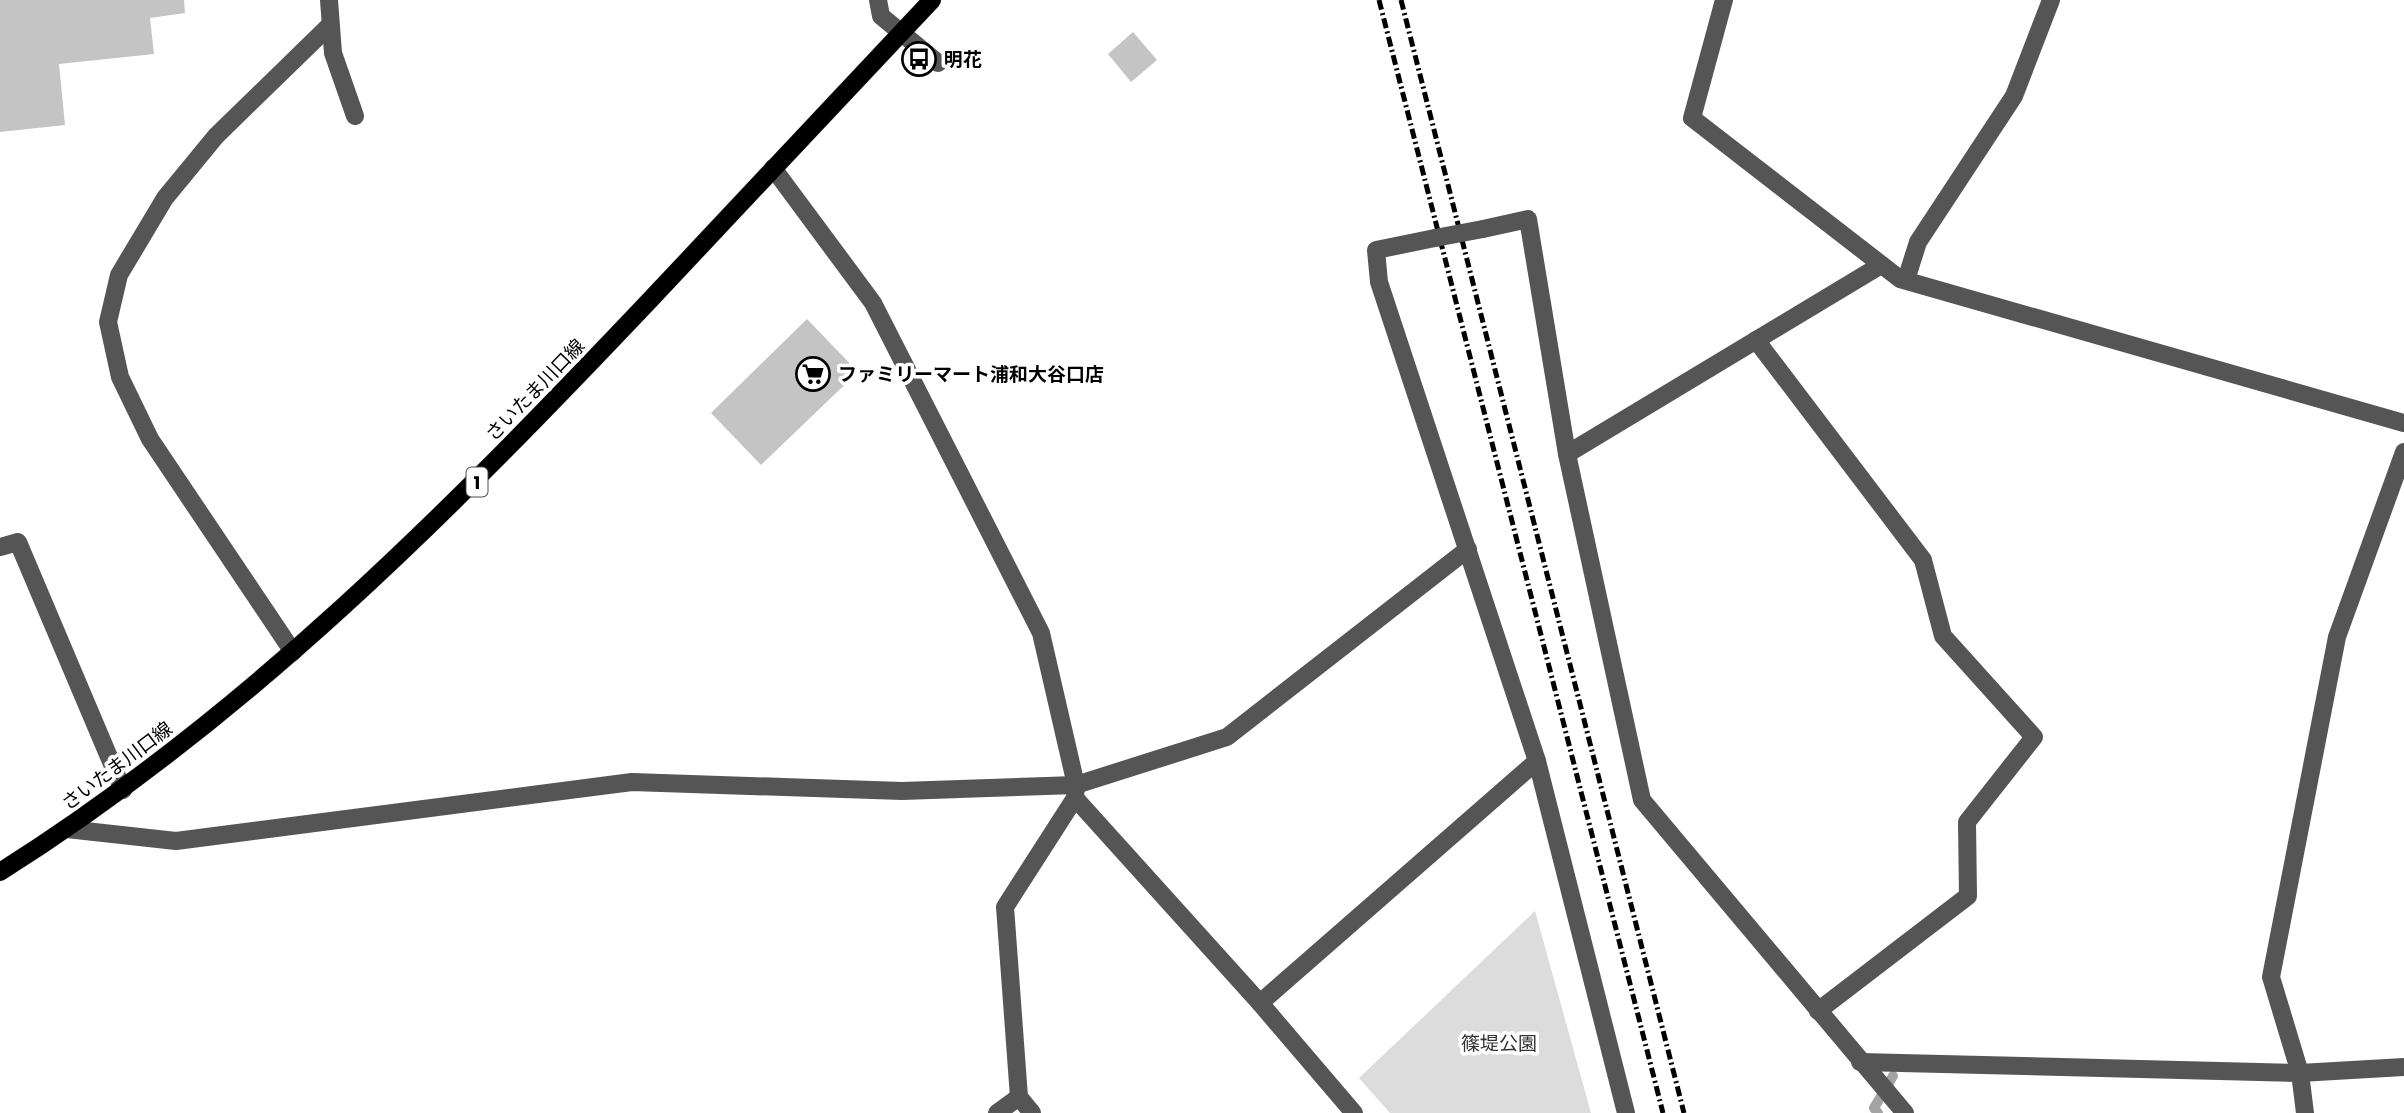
<svg xmlns="http://www.w3.org/2000/svg" width="2404" height="1113" font-family="Poppins,'Noto Sans JP',sans-serif">
<rect width="100%" height="100%" fill="#fff"/>
<path fill="#dcdcdc" d="M1535,911L1591,1113H1390L1359,1078Z"/>
<g fill="none" stroke-linecap="round" stroke-linejoin="round">
<path stroke="#a3a3a3" stroke-width="10" d="M1878,1113L1874,1108L1893,1076"/>
</g>
<g fill="#c4c4c4">
<path d="M0,0H184L185,13L150,18L154,54L59,64L65,125L0,132Z"/>
<path d="M1133,32L1157,60L1131,82L1108,54Z"/>
<path d="M807,319L858,372L761,465L711,413Z"/>
</g>
<g fill="none" stroke-linecap="round" stroke-linejoin="round">
<g stroke="#dbdbdb" stroke-width="19">
<path id="major" d="M0,872C250,714 448,513 650,300C744,200 838,100 932,0"/>
</g>
<g stroke="#555" stroke-width="18">
<path d="M329,0L333,53L355,116"/>
<path d="M878,0L881,16L938,63"/>
<path d="M1724,0L1692,118L1900,279L2404,423"/>
<path d="M773,168L873,303L1041,633L1076,785L1075,798L1260,1003L1354,1113"/>
<path d="M1483,229L1528,219L1567,454L1642,800L1905,1113"/>
<path d="M1435,238L1376,250L1379,282L1537,761L1626,1113"/>
<path d="M1906,280L1918,242L2014,96L2051,0"/>
<path d="M1756,340L1923,560L1943,636L2034,737L1967,822L1968,896L1818,1011"/>
<path d="M1567,454L1881,265"/>
<path d="M0,547L18,542L123,790"/>
<path d="M293,652L150,439L120,377L108,322L119,275L165,198L216,136L330,25"/>
<path d="M67,829L176,841L632,782L902,791L1076,785L1227,737L1468,549"/>
<path d="M1260,1003L1537,761"/>
<path d="M1860,1062L2300,1073L2404,1067"/>
<path d="M997,1113L1019,1097"/>
<path d="M1032,1113L1019,1097L1005,907L1075,798"/>
<path d="M2305,1113L2300,1073L2271,977L2337,637L2404,452"/>
</g>
<use href="#major" stroke="#000" stroke-width="18"/>
<g stroke="#000" stroke-width="5" stroke-dasharray="10 3.5 2 3.5" stroke-linecap="butt">
<path d="M1379,0L1663,1113"/>
<path d="M1401,0L1684,1113"/>
</g>
<path stroke="#555" stroke-width="18" d="M1435,238L1483,229"/>
</g>
<defs>
<g id="bus-ring" transform="scale(1.75)"><circle r="9.5" fill="#fff" stroke="#000" stroke-width="1.5"/><path d="M-5-6H5V4H4V6H2V4H-2V6H-4V4H-5ZM-3.5-4V0h7V-4ZM-3.5 1.2v1.5H-2V1.2ZM2 1.2v1.5H3.5V1.2Z" fill="#000"/></g>
<g id="supermarket-ring" transform="scale(1.75)"><circle r="9.5" fill="#fff" stroke="#000" stroke-width="1.5"/><path d="M-6-5.5h2.5l.6 2H6L4.5 2H-2.5L-4.4-4H-6ZM-1.5 3.2a1.3 1.3 0 1 0 .1 0ZM3 3.2a1.3 1.3 0 1 0 .1 0Z" fill="#000"/></g>
</defs>
<g fill-rule="evenodd">
<use href="#bus-ring" x="919" y="59"/>
<use href="#supermarket-ring" x="813" y="374"/>
</g>
<g text-anchor="middle" dominant-baseline="central" stroke-width="7" stroke-linejoin="round" paint-order="stroke">
<rect fill="#fff" stroke="#4c4c4c" stroke-width="2" x="466.5" y="467.5" width="21" height="29" rx="5"/>
<g font-size="18" font-weight="bold" fill="#000">
<text x="477" y="482">1</text>
</g>
<g font-size="19" font-weight="bold" fill="#000" stroke="#fff" text-anchor="start">
<text x="944" y="59">明花</text>
<text x="838" y="374">ファミリーマート浦和大谷口店</text>
</g>
<g font-size="19" fill="#000" stroke="#fff">
<text transform="translate(535 390) rotate(-46)">さいたま川口線</text>
<text transform="translate(117 766) rotate(-37)">さいたま川口線</text>
</g>
<g font-size="19" fill="#333" stroke="#fff">
<text x="1499" y="1043">篠堤公園</text>
</g>
</g>
</svg>
